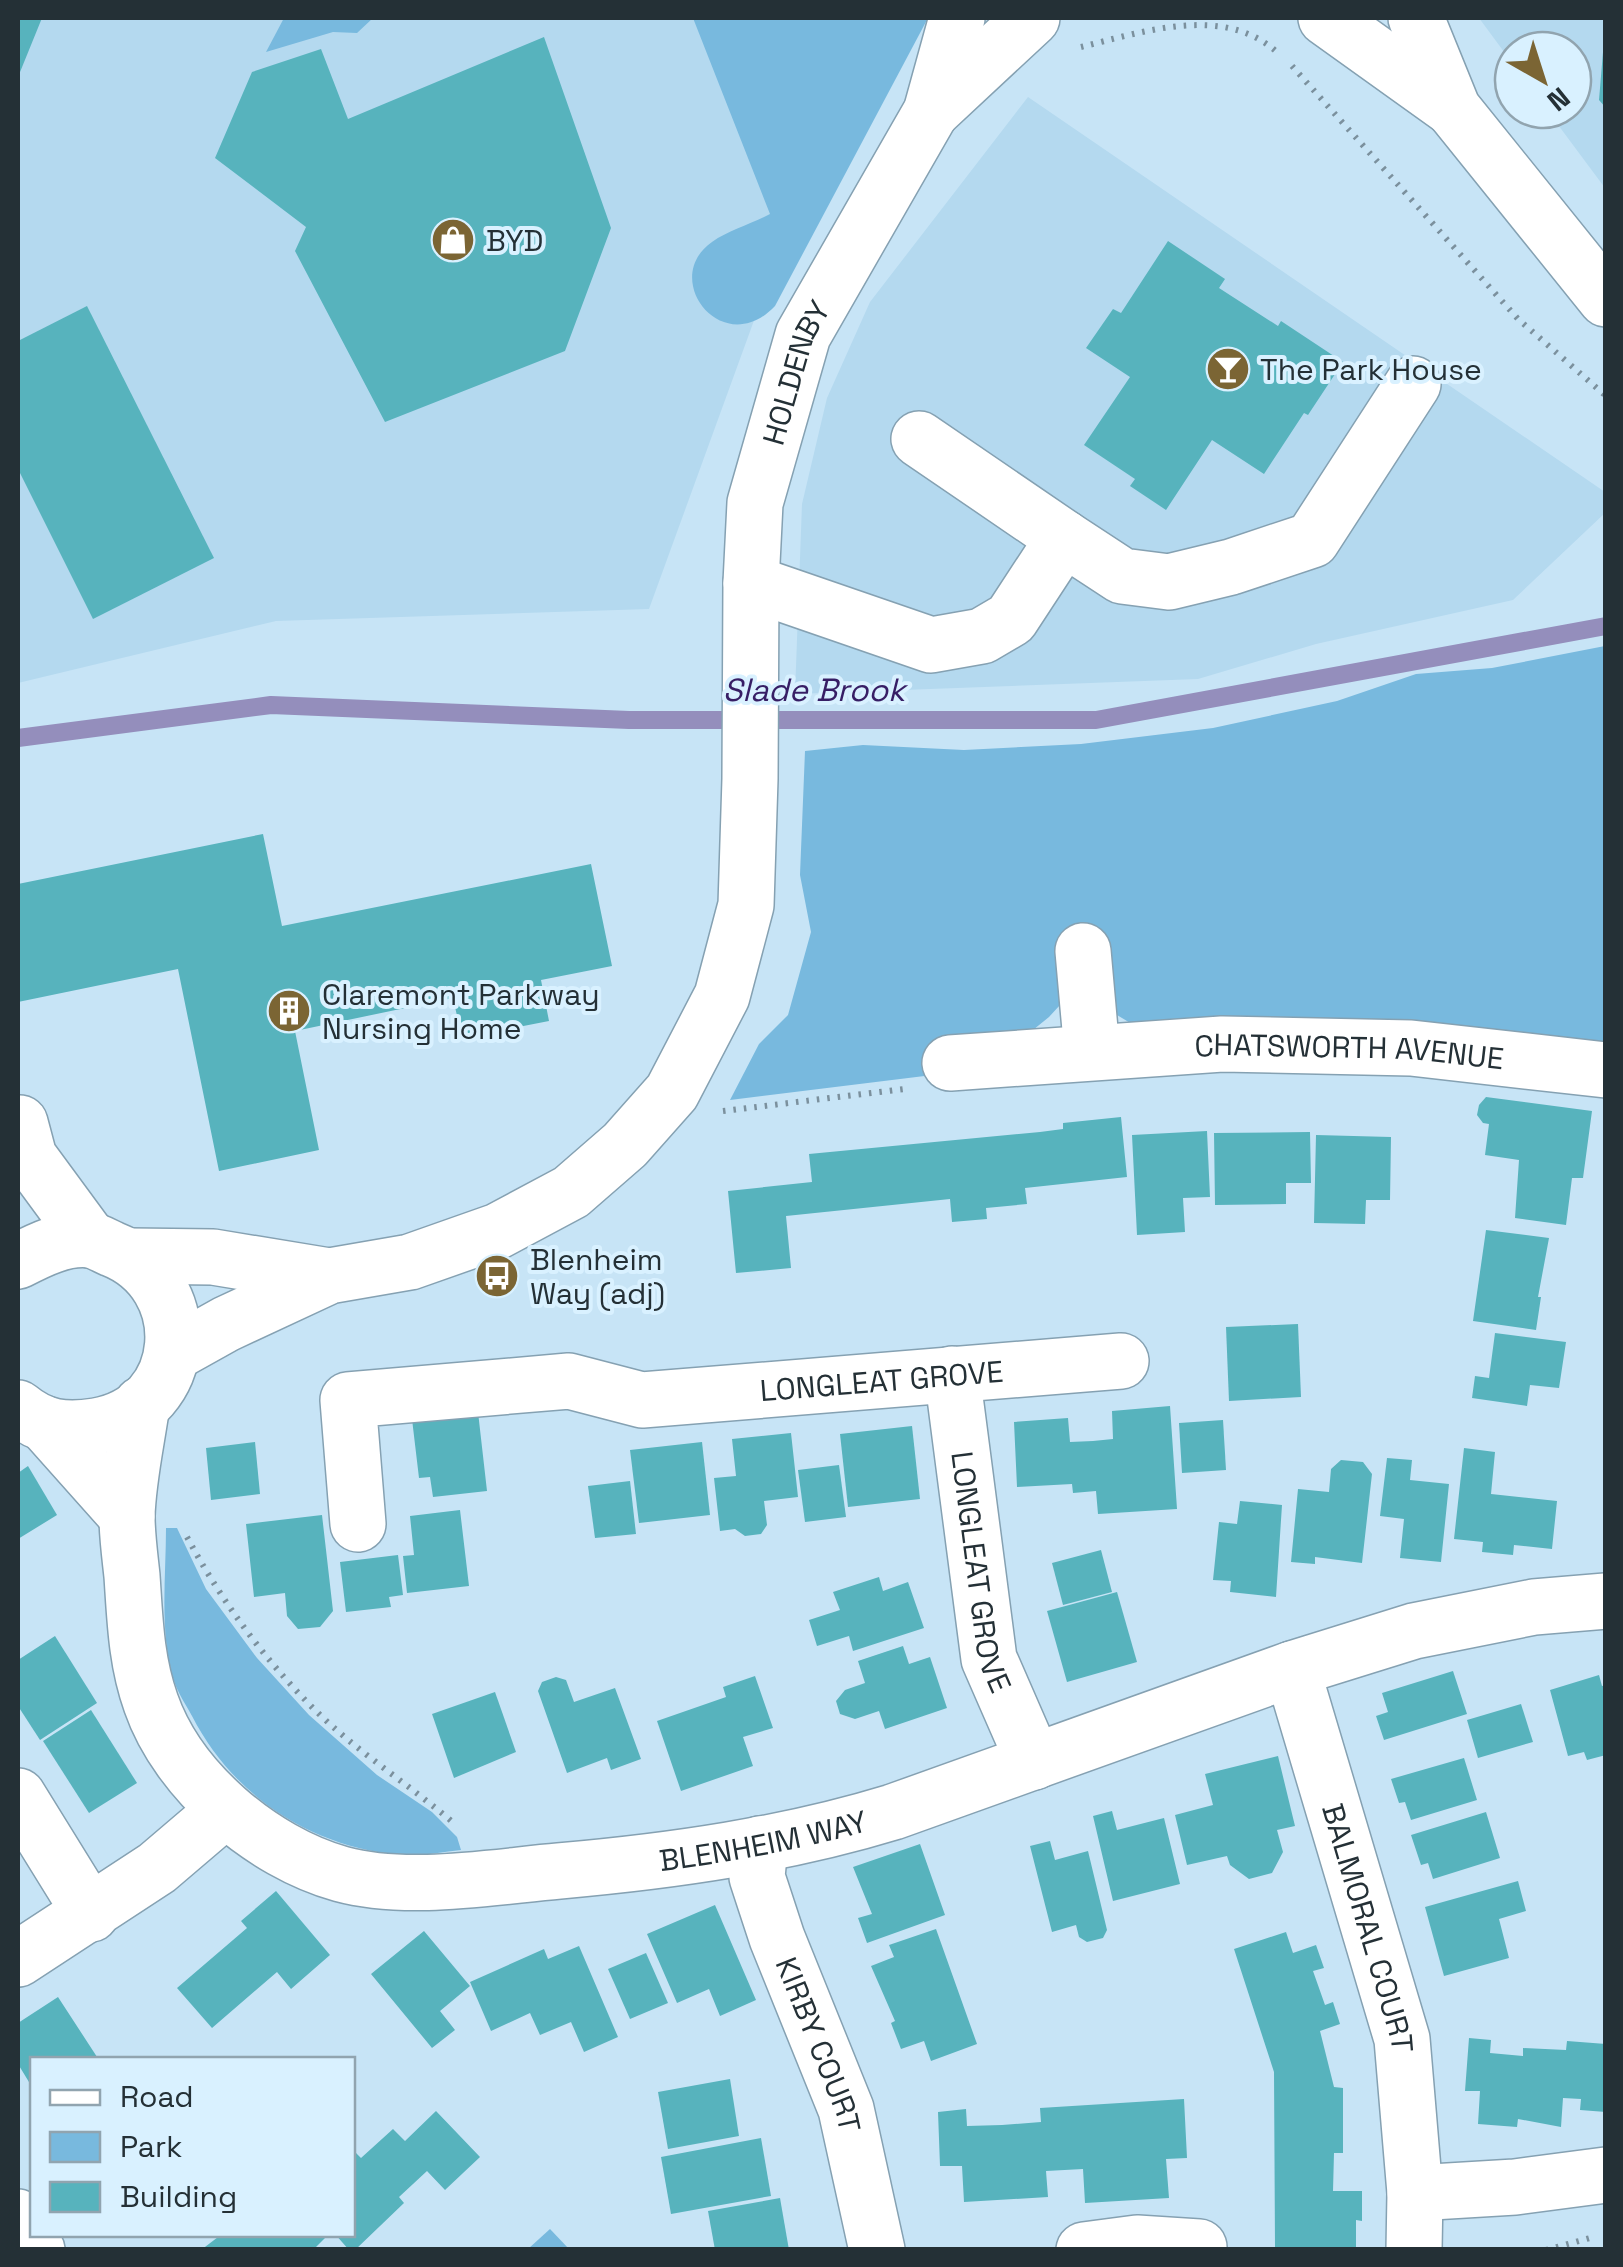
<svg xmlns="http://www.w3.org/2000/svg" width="1623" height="2267" font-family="'Space Grotesk',sans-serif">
<rect width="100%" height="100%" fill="#c7e4f6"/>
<g fill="#b4d9ef">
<path d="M18,18H836L792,216L649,609L276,621L18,683Z"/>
<path d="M1479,18H1605V188L1547,110H1573V50H1513V64Z"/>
<path d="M1028,97L1605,492V513L1513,600L1316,644L1198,679L795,694L802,504L827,398L870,302Z"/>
</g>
<g fill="#78b9de">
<path d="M284,18H373L357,33L333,32L266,52Z"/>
<path d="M693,18H928L775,306C723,361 659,279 712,242C729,230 752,224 770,214Z"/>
<path d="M1605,646V1044L1132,1024L1062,982L1060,1005L1049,1017L1028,1034L957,1072L730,1100L759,1044L788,1015L811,932L800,875L805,751L863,745L964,750L1081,744L1213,728L1337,701L1416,674L1492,668Z"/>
<path d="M166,1528H177L206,1589L257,1658L309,1715L377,1775L432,1812L457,1837L461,1850C441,1852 419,1857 399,1855C310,1846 233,1796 192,1716C186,1705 178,1693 174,1681C159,1634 166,1577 166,1528Z"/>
<path d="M550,2229L569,2249H528Z"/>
</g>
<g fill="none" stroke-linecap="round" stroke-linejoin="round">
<path stroke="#948ebc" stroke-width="18" d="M18,738L271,705L629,720H1096L1606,626"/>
</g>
<g fill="#57b3bd">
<path d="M18,18H42L18,77Z"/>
<path d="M544,37L611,228L565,351L385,422L295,251L306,227L215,158L252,72L321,49L348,119Z"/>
<path d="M1603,52H1606V108L1599,100Z"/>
<path d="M1168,241L1225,279L1219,288L1278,326L1281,321L1343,362L1308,415L1304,413L1264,474L1212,440L1166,510L1130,486L1135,479L1084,445L1130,377L1086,348L1113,309L1121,313Z"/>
<path d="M87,306L214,558L93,619L18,469V341Z"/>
<path d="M263,834L282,926L591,864L612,966L541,980L549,1021L462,1038L453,998L295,1031L319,1150L219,1171L178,969L18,1002V884Z"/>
<path d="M1486,1097L1592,1111L1583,1178H1572L1566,1225L1515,1218L1519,1160L1485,1155L1489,1124L1483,1123L1477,1115L1479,1105Z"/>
<path d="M1121,1117L1127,1177L1025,1188L1027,1204L986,1208L987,1219L952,1222L950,1199L786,1216L791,1268L736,1273L728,1191L812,1182L809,1154L1040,1132L1063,1129V1123Z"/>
<path d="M1207,1131L1210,1197L1183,1198L1185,1232L1137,1235L1132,1135Z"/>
<path d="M1310,1132L1311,1183H1286V1204L1215,1205L1214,1133Z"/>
<path d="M1316,1135L1391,1137L1390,1200H1366L1365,1224L1314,1223Z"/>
<path d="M1486,1230L1549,1238L1538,1297H1541L1536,1330L1473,1321Z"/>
<path d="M1298,1324L1301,1397L1229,1401L1226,1327Z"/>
<path d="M1495,1333L1566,1342L1559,1388L1530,1385L1527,1406L1472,1398L1475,1376L1489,1378Z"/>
<path d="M1170,1406L1177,1509L1098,1514L1096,1491L1073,1493L1072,1484L1017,1487L1014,1422L1068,1418L1070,1442L1093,1441L1113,1439L1112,1411Z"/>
<path d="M478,1412L487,1491L433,1497L430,1477L419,1478L412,1419Z"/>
<path d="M1223,1420L1226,1470L1182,1473L1179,1423Z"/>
<path d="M912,1426L920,1499L848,1507L840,1434Z"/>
<path d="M791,1433L798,1497L764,1501L767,1525L761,1534L745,1536L735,1529L720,1531L714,1478L736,1476L732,1439Z"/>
<path d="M255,1442L260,1494L211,1500L206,1448Z"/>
<path d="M702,1442L710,1515L639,1523L630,1450Z"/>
<path d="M1464,1448L1495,1452L1491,1494L1557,1501L1552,1549L1514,1545L1513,1555L1482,1552L1483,1542L1454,1539Z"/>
<path d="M1387,1458L1412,1460L1410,1480L1449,1484L1441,1562L1400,1558L1404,1519L1380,1516Z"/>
<path d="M1341,1460L1363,1462L1372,1474L1362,1563L1315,1557V1564L1291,1562L1298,1489L1329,1492L1331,1469Z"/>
<path d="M839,1465L846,1517L805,1522L798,1470Z"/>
<path d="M28,1466L57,1515L18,1539V1473Z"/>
<path d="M630,1481L636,1534L595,1538L588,1486Z"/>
<path d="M1240,1501L1282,1505L1276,1597L1230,1592L1231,1581L1213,1580L1219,1522L1237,1524Z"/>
<path d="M460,1510L469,1586L407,1593L403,1556L414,1555L410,1516Z"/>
<path d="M322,1515L333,1611L320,1627L298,1629L287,1616L285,1593L254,1597L246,1524Z"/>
<path d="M1101,1550L1112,1592L1063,1605L1052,1563Z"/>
<path d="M398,1555L403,1595L389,1597L391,1607L346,1612L340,1562Z"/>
<path d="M879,1577L883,1591L908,1582L924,1628L853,1651L849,1636L817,1646L809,1620L840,1610L833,1592Z"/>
<path d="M1117,1592L1137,1662L1067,1682L1047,1611Z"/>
<path d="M55,1636L97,1703L40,1740L18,1706V1660Z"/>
<path d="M903,1646L909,1664L930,1657L947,1708L885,1729L879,1711L855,1719L840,1714L836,1701L845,1690L865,1683L858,1661Z"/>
<path d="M1453,1671L1467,1714L1384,1740L1376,1716L1388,1712L1382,1693Z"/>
<path d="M1599,1675L1602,1686L1606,1685V1755L1587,1760L1584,1752L1568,1756L1550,1690Z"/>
<path d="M755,1676L773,1728L743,1737L753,1766L681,1791L657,1721L726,1697L723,1687Z"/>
<path d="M556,1677L566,1680L574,1702L615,1688L641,1759L611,1770L607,1758L567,1773L538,1691L542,1682Z"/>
<path d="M495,1692L516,1752L454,1778L432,1714Z"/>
<path d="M1521,1704L1533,1742L1478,1758L1467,1720Z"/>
<path d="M91,1710L137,1783L89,1813L43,1741Z"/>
<path d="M1278,1756L1295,1826L1277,1830L1283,1852L1272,1873L1249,1879L1230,1865L1227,1856L1187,1865L1175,1815L1213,1805L1205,1774Z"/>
<path d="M1464,1758L1477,1800L1411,1820L1405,1802L1399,1803L1391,1779Z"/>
<path d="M1112,1811L1117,1830L1164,1818L1180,1884L1113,1901L1093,1816Z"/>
<path d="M1486,1812L1500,1858L1433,1879L1428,1863L1421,1865L1411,1835Z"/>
<path d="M1050,1841L1055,1860L1088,1851L1107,1930L1103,1938L1087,1942L1079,1937L1076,1925L1052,1932L1030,1846Z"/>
<path d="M920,1844L945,1915L867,1943L858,1918L872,1914L853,1867Z"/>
<path d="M1518,1881L1526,1911L1499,1919L1509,1958L1444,1976L1425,1907Z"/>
<path d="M276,1891L330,1955L291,1989L277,1972L212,2028L177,1988L247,1928L241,1921Z"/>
<path d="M715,1905L756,2000L720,2016L709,1989L677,2003L647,1934Z"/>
<path d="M936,1929L977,2044L931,2061L924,2041L901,2049L891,2023L895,2021L871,1966L894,1957L889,1945Z"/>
<path d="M424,1931L470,1986L440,2011L455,2030L432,2048L371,1974Z"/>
<path d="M1286,1932L1293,1953L1316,1945L1324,1968L1313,1971L1325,2005L1333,2002L1340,2024L1320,2031L1334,2087L1343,2088V2153H1334L1333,2191H1362V2221L1356,2220V2247H1275L1274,2072L1234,1949Z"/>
<path d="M579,1946L618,2037L584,2052L571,2022L540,2035L530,2013L491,2031L470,1982L544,1949L548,1959Z"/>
<path d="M646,1953L668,2003L630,2019L608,1969Z"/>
<path d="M58,1997L99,2060H32V2087L18,2064V2023Z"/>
<path d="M1469,2038L1491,2040L1490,2053L1523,2056V2048L1566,2050L1567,2041L1606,2044V2112L1580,2110L1581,2099L1563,2098L1561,2127L1518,2119L1517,2127L1478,2124L1480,2091H1465Z"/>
<path d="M730,2079L739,2136L668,2149L658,2092Z"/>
<path d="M1184,2099L1187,2158L1166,2159L1169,2198L1085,2203L1083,2169L1046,2171L1048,2197L964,2202L962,2166H940L938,2112L966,2109L967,2126L1002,2125L1041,2122L1040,2108Z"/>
<path d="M436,2111L480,2157L445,2190L427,2171L399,2197L404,2203L355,2250H349L335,2234H352V2157L356,2153L361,2158L393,2129L405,2141Z"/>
<path d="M761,2138L771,2196L671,2214L661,2157Z"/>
<path d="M780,2198L789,2250H715L708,2211Z"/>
<path d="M222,2234H329L313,2250H201Z"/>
</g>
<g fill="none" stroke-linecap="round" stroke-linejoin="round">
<g stroke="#85a1b2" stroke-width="58">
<g id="minor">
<path d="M931,112L1032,18"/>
<path d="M919,439L1064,538"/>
<path d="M751,583L931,645L982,636L1011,619L1064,538L1122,576L1169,582L1231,567L1312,540L1413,384"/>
<path d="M1083,951L1092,1052"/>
<path id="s1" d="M950,1063L1222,1044L1411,1048L1606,1070"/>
<path d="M20,1123L29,1157L90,1240"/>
<path d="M130,1256L213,1257L329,1276"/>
<path d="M18,1261C39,1250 65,1237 90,1240C97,1241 105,1246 112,1249C199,1283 192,1410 96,1426C65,1431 42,1428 18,1408"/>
<path id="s2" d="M174,1353L226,1324L329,1276L410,1262L498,1231L571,1192L625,1145L672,1092L722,996L746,905L750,779L751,583L755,503L803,335L931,112L957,18"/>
<path id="s3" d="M952,1374L989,1659L1034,1762"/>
<path id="s4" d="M142,1404C137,1440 128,1479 127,1516C127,1536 130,1557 132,1576C135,1620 136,1661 151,1703C178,1781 262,1852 341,1874C407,1892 491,1877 559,1871C672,1861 785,1845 893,1812L1292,1669L1414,1631L1534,1607L1606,1601"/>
<path d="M45,1424L127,1516"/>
<path id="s5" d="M358,1524L348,1400L569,1381L642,1400L1121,1361"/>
<path id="s6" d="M1292,1669L1402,2039L1415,2193L1414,2250"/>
<path d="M18,1796L91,1914"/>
<path id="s7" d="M760,1844L757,1877L777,1938L846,2109L877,2250"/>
<path d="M18,1959L157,1868L225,1810"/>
<path d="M1415,2193L1515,2187L1606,2175"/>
<path d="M18,2217L37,2250"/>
<path d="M1084,2250L1137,2243L1199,2247"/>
</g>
</g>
<g stroke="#85a1b2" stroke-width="58">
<g id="major">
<path d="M1326,18L1453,109"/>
<path d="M1416,18L1453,109L1606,299"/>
</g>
</g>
<g stroke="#7b909d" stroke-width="6" stroke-dasharray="2.5 8" stroke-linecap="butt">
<path d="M1081,47C1143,32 1225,3 1279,54"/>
<path d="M1292,66L1518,319L1606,396"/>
<path d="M723,1111L904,1089"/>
<path d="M187,1537C221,1600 263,1658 314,1709C357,1752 410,1785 456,1825"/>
<path d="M1546,2250L1590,2238"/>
</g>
<use href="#minor" stroke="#fff" stroke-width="55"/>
<use href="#major" stroke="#fff" stroke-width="55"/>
</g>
<defs>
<g id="shop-disc" transform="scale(2.25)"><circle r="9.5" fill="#7b6534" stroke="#d9f1ff"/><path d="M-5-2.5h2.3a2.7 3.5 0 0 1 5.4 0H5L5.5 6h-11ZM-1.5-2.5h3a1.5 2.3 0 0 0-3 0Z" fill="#fff"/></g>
<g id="bar-disc" transform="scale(2.25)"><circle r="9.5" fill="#7b6534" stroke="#d9f1ff"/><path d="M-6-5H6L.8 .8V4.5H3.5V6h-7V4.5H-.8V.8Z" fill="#fff"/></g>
<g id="building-disc" transform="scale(2.25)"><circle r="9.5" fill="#7b6534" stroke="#d9f1ff"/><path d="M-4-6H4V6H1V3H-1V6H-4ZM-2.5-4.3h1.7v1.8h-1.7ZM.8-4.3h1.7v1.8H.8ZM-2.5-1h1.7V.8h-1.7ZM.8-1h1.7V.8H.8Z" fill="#fff"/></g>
<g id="bus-disc" transform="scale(2.25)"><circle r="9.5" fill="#7b6534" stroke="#d9f1ff"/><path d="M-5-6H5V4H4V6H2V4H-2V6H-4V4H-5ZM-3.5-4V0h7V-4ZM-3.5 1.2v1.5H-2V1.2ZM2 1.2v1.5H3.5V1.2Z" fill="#fff"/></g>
</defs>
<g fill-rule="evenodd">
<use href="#shop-disc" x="453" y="240"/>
<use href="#bar-disc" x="1228" y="369"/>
<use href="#building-disc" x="289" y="1011"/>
<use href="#bus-disc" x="497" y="1276"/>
</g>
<g text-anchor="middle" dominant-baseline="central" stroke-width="8" stroke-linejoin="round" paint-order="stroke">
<g font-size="30" fill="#243036" stroke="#d9f1ff" text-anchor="start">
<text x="486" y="240">BYD</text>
<text x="1260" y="369">The Park House</text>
<text x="322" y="994">Claremont Parkway<tspan x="322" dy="34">Nursing Home</tspan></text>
<text x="530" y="1259">Blenheim<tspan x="530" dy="34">Way (adj)</tspan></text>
</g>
<g font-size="30" fill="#243036" stroke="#d9f1ff">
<text stroke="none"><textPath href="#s2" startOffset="1315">HOLDENBY</textPath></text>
<text stroke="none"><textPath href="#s1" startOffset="400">CHATSWORTH AVENUE</textPath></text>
<text stroke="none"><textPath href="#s5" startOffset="662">LONGLEAT GROVE</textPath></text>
<text stroke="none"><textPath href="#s3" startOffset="200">LONGLEAT GROVE</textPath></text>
<text stroke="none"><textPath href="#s4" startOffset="992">BLENHEIM WAY</textPath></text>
<text stroke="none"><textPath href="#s6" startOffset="270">BALMORAL COURT</textPath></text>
<text stroke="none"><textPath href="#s7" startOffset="212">KIRBY COURT</textPath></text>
</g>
<g font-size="32" font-style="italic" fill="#371e65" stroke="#d9f1ff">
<text x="814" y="690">Slade Brook</text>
</g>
</g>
<rect width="1623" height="2267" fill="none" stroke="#243036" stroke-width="40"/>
<rect x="30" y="2057" width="325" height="180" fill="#d9f1ff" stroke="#91a4af" stroke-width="2.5"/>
<rect x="50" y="2090" width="50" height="15" fill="#ffffff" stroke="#91a4af" stroke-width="2.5"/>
<text x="120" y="2107" font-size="30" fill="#243036">Road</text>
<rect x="50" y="2132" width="50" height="30" fill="#78b9de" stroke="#91a4af" stroke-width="2.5"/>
<text x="120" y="2157" font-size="30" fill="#243036">Park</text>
<rect x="50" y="2182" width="50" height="30" fill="#57b3bd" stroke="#91a4af" stroke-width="2.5"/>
<text x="120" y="2207" font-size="30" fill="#243036">Building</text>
<g transform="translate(1543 80) rotate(141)"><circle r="48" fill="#d9f1ff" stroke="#91a4af" stroke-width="2.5"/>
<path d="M0-8L18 38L0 25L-18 38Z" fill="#7b6534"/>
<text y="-15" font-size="28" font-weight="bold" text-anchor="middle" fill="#243036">N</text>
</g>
</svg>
